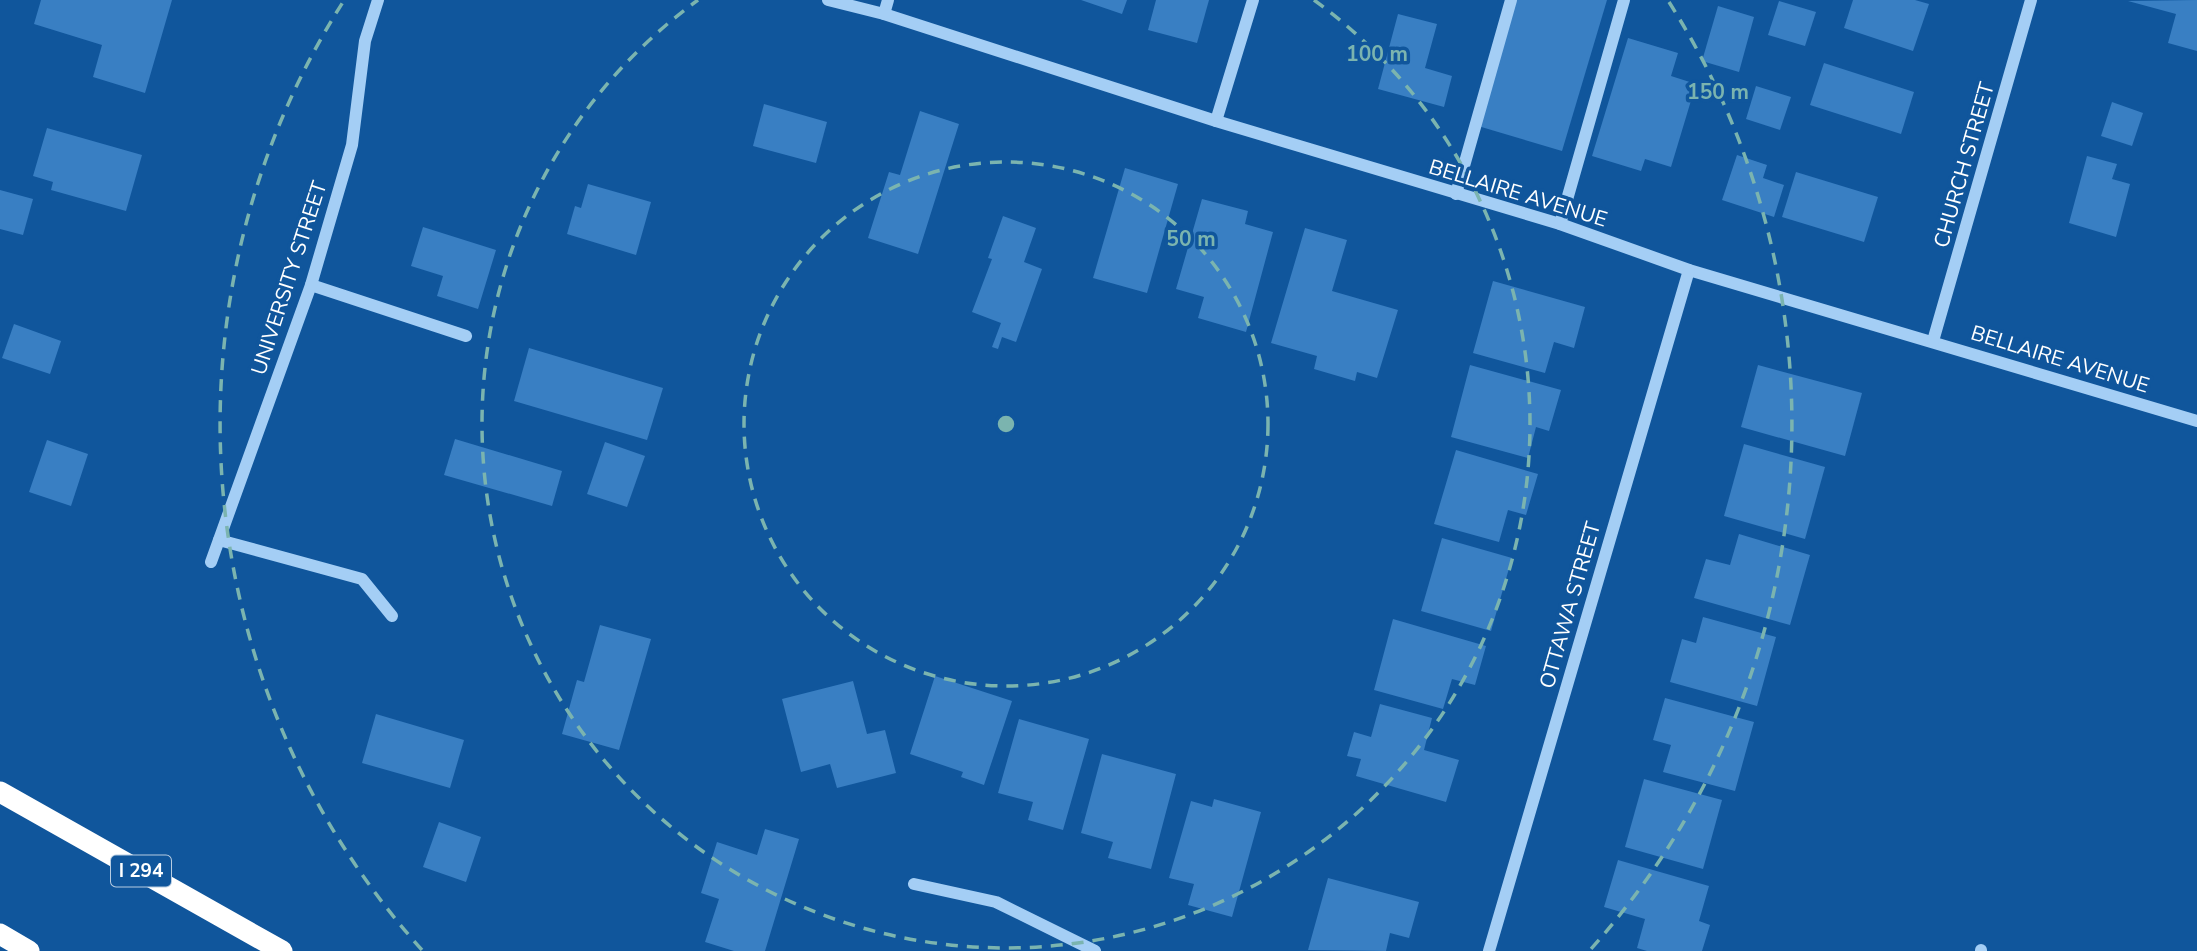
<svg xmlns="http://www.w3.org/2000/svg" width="2197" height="951" font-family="'Nunito Sans',sans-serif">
<rect width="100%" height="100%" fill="#10569c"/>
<g fill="#397fc3">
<path d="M41,0H172L145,93L93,77L102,45L34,24Z"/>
<path d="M1081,0H1127L1122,14Z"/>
<path d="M1156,0H1209L1197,43L1148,30Z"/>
<path d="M1515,0H1607L1562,151L1478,126Z"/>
<path d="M1853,0H1915L1929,4L1913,51L1844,28Z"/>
<path d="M2197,0V51L2168,43L2176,14L2128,1Z"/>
<path d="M1779,1L1816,12L1805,46L1768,35Z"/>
<path d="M1718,6L1754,17L1739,72L1702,61Z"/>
<path d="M1398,14L1437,24L1425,68L1452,76L1444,107L1378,89Z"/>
<path d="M1628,38L1678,53L1671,76L1696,84L1671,167L1645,159L1641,171L1592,156Z"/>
<path d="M1824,63L1914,92L1901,134L1810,105Z"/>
<path d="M1756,86L1791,97L1780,130L1746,119Z"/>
<path d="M2112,102L2143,113L2132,146L2101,136Z"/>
<path d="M764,104L827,122L816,163L753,146Z"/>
<path d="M920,111L959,124L918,254L868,238L889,172L900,175Z"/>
<path d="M47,128L142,155L126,211L51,190L53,182L33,176Z"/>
<path d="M1737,155L1767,165L1763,178L1784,185L1774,217L1722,200Z"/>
<path d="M2087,156L2117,164L2112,179L2130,184L2116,237L2069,223Z"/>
<path d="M1125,168L1178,184L1147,293L1093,278Z"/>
<path d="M1796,172L1878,197L1864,242L1782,217Z"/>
<path d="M588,184L651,202L636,255L567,234L575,206L581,208Z"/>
<path d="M0,190L33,199L23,235L0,229Z"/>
<path d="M1202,199L1248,211L1245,224L1273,232L1246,332L1198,318L1204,297L1176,289Z"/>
<path d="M1003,216L1036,228L1024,262L1042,269L1016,342L1002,337L998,349L992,347L1001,323L972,312L992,259L988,258Z"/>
<path d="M423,227L496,250L478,309L437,296L443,276L411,266Z"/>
<path d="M1305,228L1347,240L1332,291L1398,310L1377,378L1357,372L1355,381L1314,369L1317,356L1271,343Z"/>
<path d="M1493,281L1585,307L1574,348L1554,342L1545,373L1473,353Z"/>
<path d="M14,324L61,341L50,374L2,358Z"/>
<path d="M529,348L663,388L647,440L514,401Z"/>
<path d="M1470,365L1561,390L1549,431L1536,427L1528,458L1451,437Z"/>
<path d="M1758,365L1862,393L1845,456L1741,427Z"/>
<path d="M455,439L562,471L552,506L444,475Z"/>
<path d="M47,440L88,454L71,506L29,492Z"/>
<path d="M605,442L645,456L627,507L587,494Z"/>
<path d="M1744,444L1825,467L1805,539L1724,516Z"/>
<path d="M1456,450L1538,474L1526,515L1508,510L1499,542L1434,524Z"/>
<path d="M1739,534L1810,555L1790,625L1694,598L1706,559L1730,565Z"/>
<path d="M1442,538L1512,558L1491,631L1421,611Z"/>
<path d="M1703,617L1776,637L1757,706L1670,682L1682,639L1696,643Z"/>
<path d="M1393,619L1486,646L1475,685L1452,679L1443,709L1374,690Z"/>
<path d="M600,625L651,639L619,750L562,734L577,680L584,682Z"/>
<path d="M935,676L1012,701L984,785L961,777L963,772L910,754Z"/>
<path d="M853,681L867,734L885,730L896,773L837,788L830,764L801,772L782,699Z"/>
<path d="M1665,698L1754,722L1735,791L1663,772L1671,745L1653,740Z"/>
<path d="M1380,704L1432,718L1424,750L1459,760L1446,802L1356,776L1361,759L1347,756L1354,732L1371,737Z"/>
<path d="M376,714L464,740L450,788L362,763Z"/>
<path d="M1019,719L1089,739L1063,830L1028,820L1033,802L998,793Z"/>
<path d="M1102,754L1176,774L1151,869L1108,858L1113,842L1081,833Z"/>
<path d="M1644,779L1722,800L1703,869L1625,847Z"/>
<path d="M1214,799L1261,812L1232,917L1188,905L1194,884L1169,878L1191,801L1212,807Z"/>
<path d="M439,822L481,837L466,882L423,867Z"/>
<path d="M765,829L799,839L765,951H734L705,942L719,899L701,893L717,842L757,855Z"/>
<path d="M1618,860L1709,886L1699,921L1710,925L1702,951H1647L1637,948L1645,919L1604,907Z"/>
<path d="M1328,878L1419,902L1409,938L1390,933L1386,951L1308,950Z"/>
</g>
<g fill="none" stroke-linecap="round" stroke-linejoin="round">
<g stroke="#a4cef5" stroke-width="12">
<path d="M828,0L884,14L1216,121L1560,224L1689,270L2197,421"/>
<path d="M884,14L888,0"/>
<path d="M1216,121L1253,0"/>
<path d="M1456,194L1511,0"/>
<path d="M1560,224L1624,0"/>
<path d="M311,285L466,336"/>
<path d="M1933,341L2031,0"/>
<path d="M219,540L362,579L392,616"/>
<path d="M211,562L311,285L352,145L365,41L378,0"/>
<path d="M914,884L996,902L1095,951"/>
<path d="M1489,951L1689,270"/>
<path d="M1981,951V950"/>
</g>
<g stroke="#fff" stroke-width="21">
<path d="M0,792L282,951"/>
<path d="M0,934L29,951"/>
</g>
</g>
<g fill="none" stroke="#7bb4af" stroke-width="3.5" stroke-dasharray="12 9">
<circle cx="1006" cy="424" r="262"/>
<path d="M1314 0A524 524 0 1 1 698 0"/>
<path d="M422 950A786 786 0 0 1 343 2M1669 2A786 786 0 0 1 1590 950"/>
</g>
<g text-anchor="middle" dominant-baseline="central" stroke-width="7" stroke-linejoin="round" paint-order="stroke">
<rect fill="#10569c" stroke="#b7cce1" stroke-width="2" x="111" y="855.5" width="60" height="31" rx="5"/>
<g font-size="19" font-weight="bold" fill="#fff">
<text x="141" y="871">I 294</text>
</g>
<g font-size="21" fill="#fff" stroke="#10569c">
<text transform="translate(1964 165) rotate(-74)">CHURCH STREET</text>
<text transform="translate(1518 193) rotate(17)">BELLAIRE AVENUE</text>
<text transform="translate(289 278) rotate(-72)">UNIVERSITY STREET</text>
<text transform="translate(2060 359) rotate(17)">BELLAIRE AVENUE</text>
<text transform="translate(1570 605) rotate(-74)">OTTAWA STREET</text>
</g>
</g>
<circle cx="1006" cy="424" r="10" fill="#7bb4af" stroke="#10569c" stroke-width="3.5"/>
<g font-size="21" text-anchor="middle" font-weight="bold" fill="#7bb4af" stroke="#10569c" stroke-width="7" stroke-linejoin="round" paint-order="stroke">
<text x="1377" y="61">100 m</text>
<text x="1718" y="99">150 m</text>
<text x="1191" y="246">50 m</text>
</g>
</svg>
